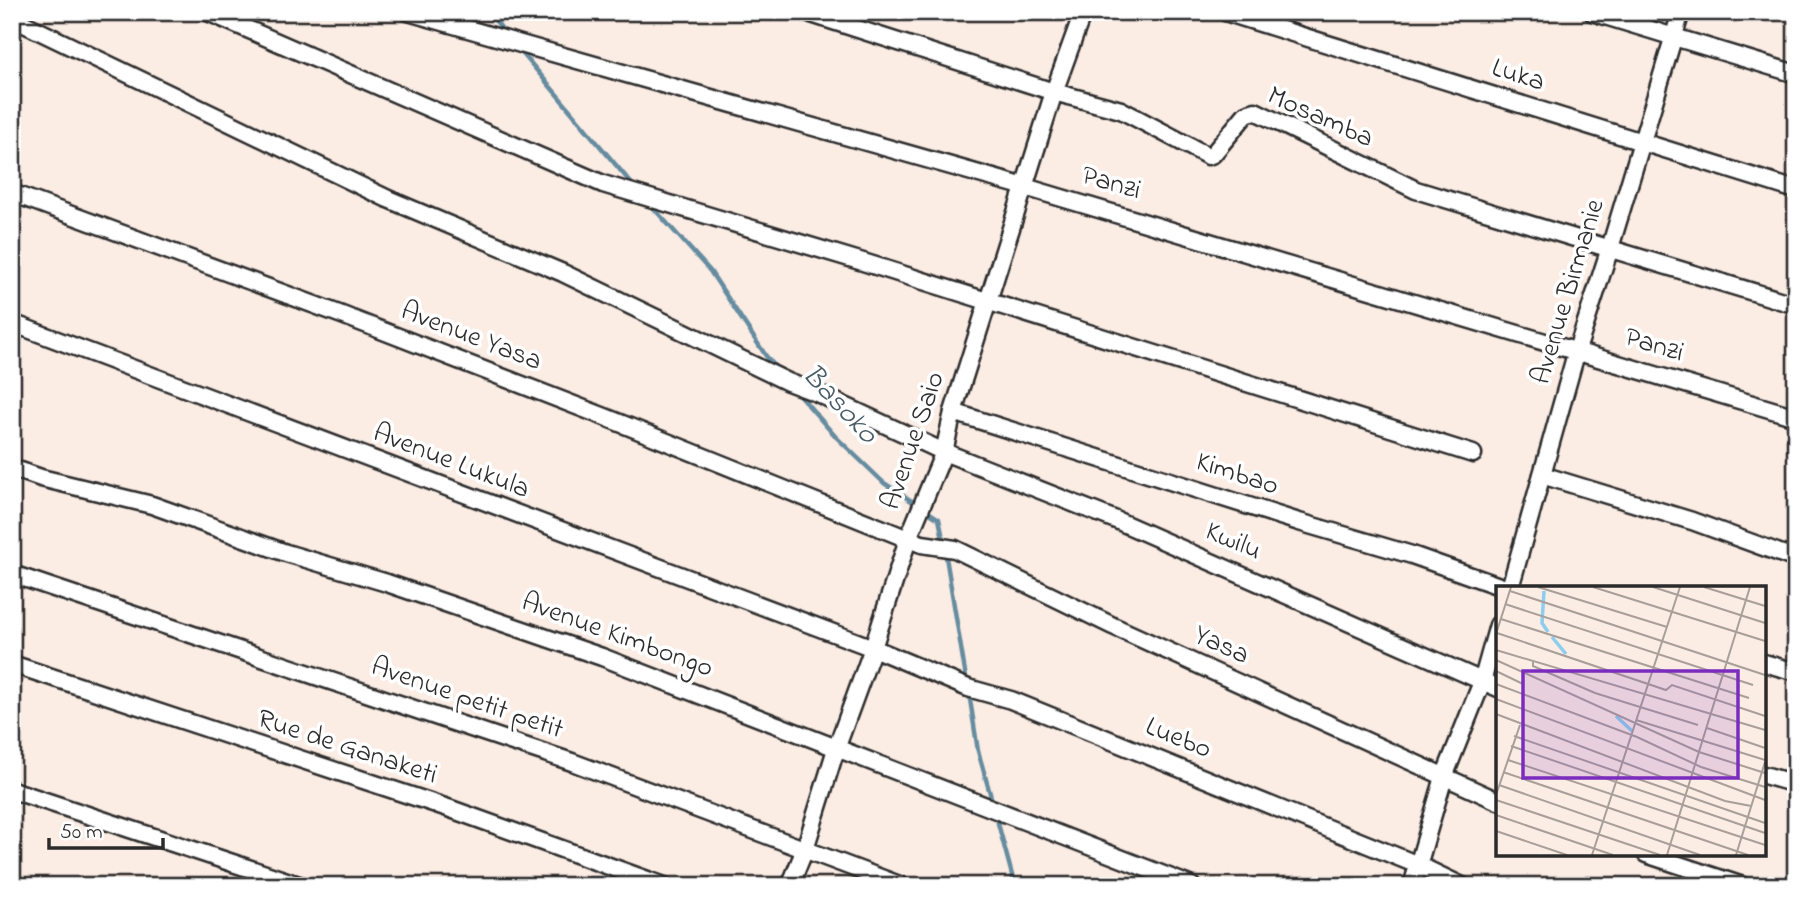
<svg xmlns="http://www.w3.org/2000/svg" width="1808" height="898" font-family="'Indie Flower',sans-serif">
<rect width="100%" height="100%" fill="#fbece4"/>
<filter id="ink" filterUnits="userSpaceOnUse"><feTurbulence type="fractalNoise" baseFrequency=".0143" numOctaves="2"/><feDisplacementMap in="SourceGraphic" scale="14" xChannelSelector="R" yChannelSelector="G"/><feConvolveMatrix kernelMatrix="1 2 1 2 8 2 1 2 1" color-interpolation-filters="sRGB"/></filter>
<g filter="url(#ink)">
<g fill="none" stroke-linecap="round" stroke-linejoin="round">
<g stroke="#668ca0" stroke-width="4.5">
<path d="M489,12L505,33"/>
<path d="M518,48L636,189"/>
<path d="M649,203L710,271L766,356L778,370"/>
<path d="M795,390L835,436L884,483L939,519L944,543"/>
<path d="M945,551L967,684"/>
<path d="M969,693L978,751L993,804"/>
<path d="M996,816L1015,886"/>
</g>
<g stroke="#2b2b2b" stroke-width="21">
<g id="street">
<path d="M208,12L603,184L863,262L1473,454"/>
<path d="M408,12L1025,187L1796,417"/>
<path d="M805,12L1054,92L1121,110L1208,156L1213,154L1246,114L1255,111L1416,190L1796,305"/>
<path d="M1225,12L1796,190"/>
<path d="M1592,12L1796,74"/>
<path d="M12,18L388,199L563,273L788,382L817,393L944,452L1116,520L1498,688"/>
<path d="M12,193L342,315L605,417L908,539L922,544L955,549L1113,626L1498,801"/>
<path d="M12,323L873,648L968,688L1011,700L1418,865L1462,886"/>
<path d="M953,412L1299,522L1412,555L1505,588"/>
<path d="M12,468L41,478L152,505L286,553L387,583L602,657L1192,886"/>
<path d="M1542,475L1692,521L1796,559"/>
<path d="M12,574L572,762L902,886"/>
<path d="M1510,588L1577,350L1610,248L1681,12"/>
<path d="M1764,663L1796,672"/>
<path d="M12,664L448,808L664,886"/>
<path d="M1764,775L1796,784"/>
<path d="M12,790L302,886"/>
<path d="M1646,854L1743,886"/>
<path d="M790,886L805,849L836,749L873,648L908,539L944,452L953,412L1054,92L1083,12"/>
<path d="M1412,886L1444,777L1482,682L1498,625"/>
</g>
</g>
<use href="#street" stroke="#fff" stroke-width="16"/>
</g>
</g>
<g text-anchor="middle" dominant-baseline="central" stroke-width="7" stroke-linejoin="round" paint-order="stroke">
<g font-size="28" fill="#2b2b2b" stroke="#fff">
<text transform="translate(1518 76) rotate(17)">Luka</text>
<text transform="translate(1320 118) rotate(24)">Mosamba</text>
<text transform="translate(1111 184) rotate(16)">Panzi</text>
<text transform="translate(1569 292) rotate(-73)">Avenue Birmanie</text>
<text transform="translate(471 337) rotate(21)">Avenue Yasa</text>
<text transform="translate(1654 346) rotate(17)">Panzi</text>
<text transform="translate(914 441) rotate(-71)">Avenue Saio</text>
<text transform="translate(451 462) rotate(21)">Avenue Lukula</text>
<text transform="translate(1237 475) rotate(18)">Kimbao</text>
<text transform="translate(1233 542) rotate(23)">Kwilu</text>
<text transform="translate(617 636) rotate(20)">Avenue Kimbongo</text>
<text transform="translate(1221 646) rotate(24)">Yasa</text>
<text transform="translate(467 699) rotate(19)">Avenue petit petit</text>
<text transform="translate(1178 739) rotate(22)">Luebo</text>
<text transform="translate(347 748) rotate(18)">Rue de Ganaketi</text>
</g>
<g font-size="30" font-style="italic" fill="#485c66" stroke="#fff">
<text transform="translate(839 405) rotate(47)">Basoko</text>
</g>
</g>
<g transform="translate(1496 586)">
<rect width="270" height="270" fill="#fbece4"/>
<path fill="none" stroke="#8dcdee" stroke-width="3.5" d="M48,5L46,37L52,46M56,51L70,68M120,130L136,145"/>
<path fill="none" stroke="#a89f9a" stroke-width="2" d="M42,1L171,41M97,1L269,55M157,1L269,37M208,1L269,20M14,5L269,89M9,18L257,99M5,33L253,112M1,47L170,104L176,99L269,130M0,48L15,1M0,64L269,144M0,74L203,166L269,187M37,76V80L99,107L202,139M0,85L27,98M0,98L141,151L205,181L269,201M0,113L269,214M0,128L229,215L255,220M140,134L269,174M211,142L269,162M18,150L269,237M15,160L269,247M12,174L269,259M7,186L252,269M3,199L204,269M0,209L24,139M0,214L164,269M0,229L117,269M0,245L71,269M96,269L184,1M171,269L254,1M240,269L269,176"/>
<path fill="#7b2cbf" fill-opacity="0.15" stroke="#7b2cbf" stroke-width="3.5" d="M27,85H242V192H27Z"/>
<rect width="270" height="270" fill="none" stroke="#2b2b2b" stroke-width="3.5"/>
</g>
<rect width="1808" height="898" fill="none" stroke="#fff" stroke-width="42"/>
<rect x="21" y="21" width="1766" height="856" fill="none" stroke="#2b2b2b" stroke-width="2.5" filter="url(#ink)"/>
<path d="M49 838v10h114v-10" fill="none" stroke="#2b2b2b" stroke-width="3.5"/>
<text x="60" y="838" font-size="21" fill="#2b2b2b" stroke="#ffffff" stroke-width="5" paint-order="stroke">50 m</text>
</svg>
